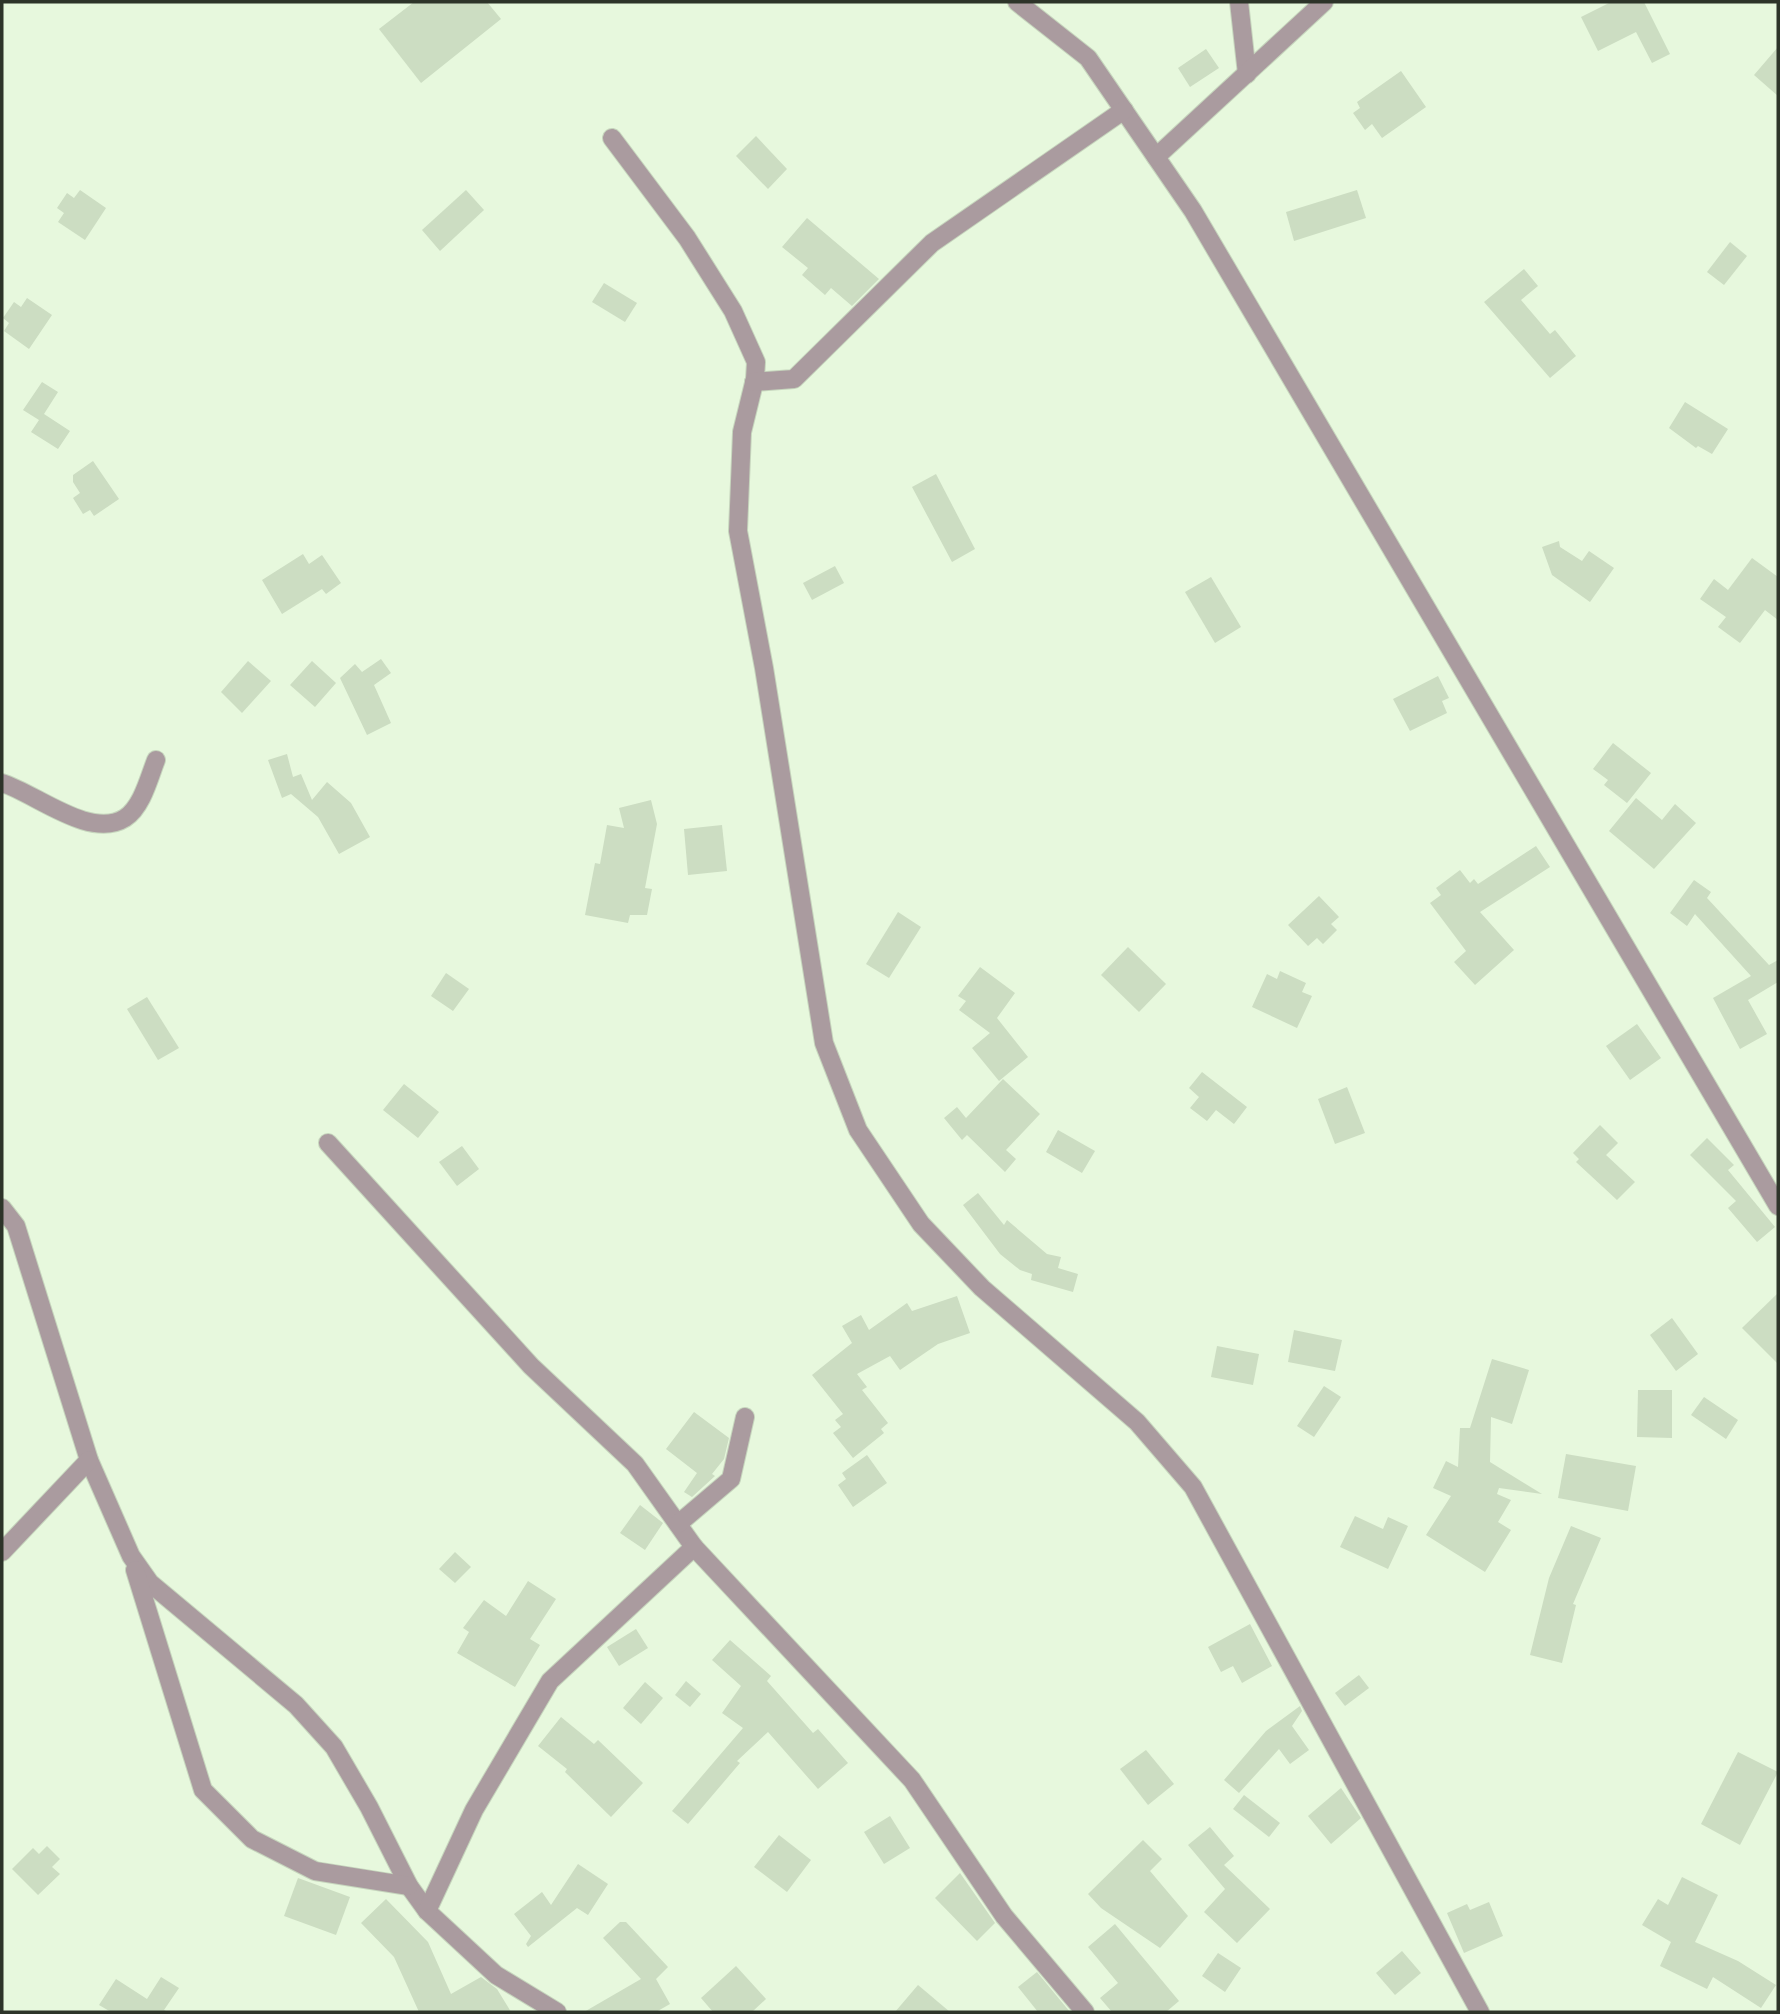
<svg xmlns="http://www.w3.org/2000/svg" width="1780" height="2014" font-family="'Work Sans',sans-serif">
<rect width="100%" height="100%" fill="#e7f8dd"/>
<g fill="#ccddc2">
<path d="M414,2H487L501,19L421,83L379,29Z"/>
<path d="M1611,2H1644L1670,54L1652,63L1636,32L1598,51L1581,17Z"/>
<path d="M1778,47V96L1754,75Z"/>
<path d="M1206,49L1219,68L1190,87L1178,68Z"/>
<path d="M1401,71L1426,107L1382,138L1372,124L1365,130L1353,113L1360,108L1357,102Z"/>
<path d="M756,136L787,169L768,189L736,156Z"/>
<path d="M80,190L106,208L85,240L58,222L64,213L57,208L67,193L74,198Z"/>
<path d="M466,190L484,210L440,251L422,230Z"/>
<path d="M1357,190L1366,218L1294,241L1286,212Z"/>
<path d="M807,218L879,279L852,306L831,288L825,295L802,275L808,268L782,247Z"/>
<path d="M1730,242L1747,256L1724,285L1707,272Z"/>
<path d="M1524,269L1538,286L1521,300L1550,334L1555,330L1576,356L1550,378L1484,302Z"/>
<path d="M604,283L637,303L625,322L592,302Z"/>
<path d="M27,298L52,315L29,349L4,331L9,323L3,318L14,302L21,307Z"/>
<path d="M42,382L58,392L44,414L70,431L58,449L31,432L39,420L23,410Z"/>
<path d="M1685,402L1728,429L1712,454L1698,446L1696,448L1669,428Z"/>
<path d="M93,461L119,499L94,516L90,510L83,514L73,498L80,493L73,482V475Z"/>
<path d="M936,474L975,549L952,562L912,487Z"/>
<path d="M1559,541L1560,547L1582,561L1589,551L1614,568L1590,602L1552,575L1542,547Z"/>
<path d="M303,554L309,564L322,555L341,583L326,594L322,589L282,614L262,580Z"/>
<path d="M1752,558L1778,577V620L1765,610L1740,643L1718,627L1726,617L1700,599L1714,579L1728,590Z"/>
<path d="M835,566L844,583L812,600L803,583Z"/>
<path d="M1211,577L1241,627L1215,643L1185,592Z"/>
<path d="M381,659L391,673L374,685L391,723L367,735L340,678L355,664L362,672Z"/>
<path d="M248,661L271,681L242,713L221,692Z"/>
<path d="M312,661L336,683L315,707L290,685Z"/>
<path d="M1438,676L1449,698L1442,701L1447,713L1410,731L1393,699Z"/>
<path d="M1613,743L1651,773L1627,803L1604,785L1608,780L1593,769Z"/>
<path d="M287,754L293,777L301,774L312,800L327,782L351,803L370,837L339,854L318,817L291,794L282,798L268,760Z"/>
<path d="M1636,798L1662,820L1675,804L1696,823L1654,869L1609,831Z"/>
<path d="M651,800L657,824L645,888L652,889L647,915H630L628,923L585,915L595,863L600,864L607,825L624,828L619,808Z"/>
<path d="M722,825L727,871L688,875L684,829Z"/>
<path d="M1536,846L1550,867L1480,912L1514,950L1475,985L1454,962L1466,951L1430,903L1441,895L1436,888L1460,870L1470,883L1474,879L1478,884Z"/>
<path d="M1694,880L1711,892L1707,898L1769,965L1778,960V982L1748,1000L1767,1034L1740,1049L1713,998L1751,976L1695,914L1687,926L1670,913Z"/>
<path d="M1319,896L1339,917L1331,924L1337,930L1323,944L1317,938L1308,946L1288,925Z"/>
<path d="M898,912L921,927L889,978L866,964Z"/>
<path d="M1128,947L1166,984L1139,1012L1101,975Z"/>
<path d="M980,967L1015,993L997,1018L1028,1057L999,1081L972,1048L990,1033L959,1010L966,1001L958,996Z"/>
<path d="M1280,971L1306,983L1302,992L1312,996L1297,1028L1252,1007L1267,974L1277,979Z"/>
<path d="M446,973L469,989L453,1011L431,996Z"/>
<path d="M147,997L179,1048L158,1060L127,1009Z"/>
<path d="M1637,1024L1661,1058L1630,1080L1606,1046Z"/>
<path d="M1202,1072L1247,1107L1234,1124L1216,1110L1207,1121L1190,1108L1199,1097L1189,1088Z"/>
<path d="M1003,1079L1040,1114L1006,1150L1016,1159L1005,1172L967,1135L962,1140L944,1118L957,1107L966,1118Z"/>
<path d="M404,1084L439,1112L418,1138L383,1110Z"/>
<path d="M1347,1087L1365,1133L1335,1144L1318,1099Z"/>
<path d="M1600,1125L1618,1143L1606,1155L1635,1182L1617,1200L1576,1162L1579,1159L1573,1153Z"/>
<path d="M1058,1130L1095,1151L1082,1173L1046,1152Z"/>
<path d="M1707,1138L1734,1165L1728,1170L1775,1227L1757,1242L1728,1208L1736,1201L1690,1155Z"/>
<path d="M462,1146L479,1169L457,1186L439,1162Z"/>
<path d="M978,1193L1004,1225L1007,1220L1047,1254L1061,1257L1058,1268L1078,1274L1073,1292L1031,1280L1032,1274L1020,1270L1000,1254L963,1205Z"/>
<path d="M1778,1293V1364L1742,1328Z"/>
<path d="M957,1296L970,1333L938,1344L900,1370L890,1356L857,1374L867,1387L862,1390L888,1423L881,1429L884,1433L853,1458L833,1433L841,1427L835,1420L843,1414L812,1375L852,1343L842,1326L861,1315L869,1330L907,1303L912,1311Z"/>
<path d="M1672,1318L1698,1354L1676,1371L1650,1335Z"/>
<path d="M1294,1330L1342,1340L1335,1371L1288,1362Z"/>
<path d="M1217,1346L1259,1354L1253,1385L1211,1377Z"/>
<path d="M1492,1359L1529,1370L1512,1424L1491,1417L1490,1462L1542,1494L1499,1488L1497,1494L1511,1500L1498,1522L1511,1530L1485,1572L1426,1535L1451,1496L1433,1488L1446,1461L1458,1467L1460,1428H1470Z"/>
<path d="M1324,1386L1341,1397L1314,1437L1297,1426Z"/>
<path d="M1638,1390H1672V1438L1637,1437Z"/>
<path d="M1704,1397L1738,1420L1726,1439L1691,1415Z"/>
<path d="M694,1412L729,1438L724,1459L712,1474L715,1476L692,1497L684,1492L697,1473L666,1449Z"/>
<path d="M1566,1454L1636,1466L1628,1511L1558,1498Z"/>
<path d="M867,1455L887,1483L853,1507L838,1485L846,1479L842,1473Z"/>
<path d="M640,1505L663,1523L645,1550L620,1533Z"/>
<path d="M1355,1516L1383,1529L1388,1517L1408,1526L1388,1569L1340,1547Z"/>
<path d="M1571,1526L1601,1538L1573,1604L1576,1605L1562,1663L1530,1655L1549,1578Z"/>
<path d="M455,1552L471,1567L455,1583L439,1569Z"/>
<path d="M528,1581L556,1599L530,1639L540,1645L515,1687L457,1653L469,1632L463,1628L484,1600L506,1616Z"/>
<path d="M1250,1624L1272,1666L1242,1683L1233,1666L1221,1672L1208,1647Z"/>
<path d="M636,1629L648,1648L619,1666L607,1647Z"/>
<path d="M730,1640L771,1676L767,1681L813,1733L818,1729L848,1763L818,1789L768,1732L737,1761L740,1763L688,1824L672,1811L743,1728L722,1713L741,1686L712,1660Z"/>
<path d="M1359,1675L1369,1688L1345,1706L1335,1693Z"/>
<path d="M686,1681L701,1694L690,1707L675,1695Z"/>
<path d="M645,1682L663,1698L641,1724L623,1708Z"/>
<path d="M1300,1706L1302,1711L1292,1726L1309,1750L1290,1764L1279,1749L1239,1793L1224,1780L1266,1731Z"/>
<path d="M561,1717L594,1744L598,1740L643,1783L611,1817L565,1772L567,1769L538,1746Z"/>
<path d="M1146,1750L1174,1784L1148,1805L1120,1769Z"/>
<path d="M1738,1752L1778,1772L1740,1845L1701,1824Z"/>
<path d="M1341,1788L1361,1818L1331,1844L1308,1816Z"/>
<path d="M1244,1795L1280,1823L1269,1837L1233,1809Z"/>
<path d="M890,1816L910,1848L884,1864L864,1832Z"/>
<path d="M1210,1827L1234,1856L1224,1865L1270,1909L1237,1943L1204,1912L1225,1889L1188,1845Z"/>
<path d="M779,1835L811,1860L787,1892L754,1867Z"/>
<path d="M1143,1840L1162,1859L1150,1871L1188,1916L1160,1948L1101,1908L1088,1894Z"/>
<path d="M47,1846L60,1859L52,1867L60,1874L38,1895L12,1869L33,1848L39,1854Z"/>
<path d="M578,1864L608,1884L588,1915L577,1908L528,1947L526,1944L531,1936L514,1914L542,1892L551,1905Z"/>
<path d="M960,1873L995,1923L977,1941L935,1898Z"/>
<path d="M1682,1877L1718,1895L1695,1942L1738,1961L1776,1985L1761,2008L1713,1977L1707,1989L1660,1966L1671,1942L1642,1925L1658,1899L1668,1905Z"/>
<path d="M298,1878L350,1897L336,1935L284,1916Z"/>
<path d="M386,1899L428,1942L451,1994L481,1977L497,1989L511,2012H419L394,1957L361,1923Z"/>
<path d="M1489,1902L1503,1936L1464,1953L1447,1913L1467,1904L1470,1910Z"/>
<path d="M620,1922H626L668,1967L656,1979L670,2004L656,2012H584L641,1979L603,1938Z"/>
<path d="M1115,1924L1179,2001L1166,2012H1112L1100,1998L1118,1983L1088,1947Z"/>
<path d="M1402,1951L1421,1973L1395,1995L1376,1973Z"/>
<path d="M1218,1953L1241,1968L1225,1992L1202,1976Z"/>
<path d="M736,1966L766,1999L752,2012H713L701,1998Z"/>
<path d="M1037,1972L1070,2012H1038L1018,1987Z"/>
<path d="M161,1977L179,1988L164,2010L168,2012H111L99,2005L116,1979L147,1999Z"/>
<path d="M918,1985L950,2012H895Z"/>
</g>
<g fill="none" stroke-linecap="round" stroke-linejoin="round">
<g stroke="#c6d5bd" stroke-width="20">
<g id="street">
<path d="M1017,2L1088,58L1193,211L1778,1206"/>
<path d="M1239,2L1247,74"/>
<path d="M612,138L687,238L733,311L756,362L755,379L742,432L738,531L764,668L824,1043L858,1130L921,1224L982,1288L1137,1422L1193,1487L1480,2012"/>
<path d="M1156,157L1324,2"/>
<path d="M754,382L794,379L932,243L1124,110"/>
<path d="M2,783C35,793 90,840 125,818C142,807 149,778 156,760"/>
<path d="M328,1143L531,1366L635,1464L694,1547"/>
<path d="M2,1208L16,1226L89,1460L131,1556L150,1583L296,1705L334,1747L369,1807L409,1886L427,1911L496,1975L557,2012"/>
<path d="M678,1524L731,1479L745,1417"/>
<path d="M2,1552L89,1460"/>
<path d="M135,1570L203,1790L252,1839L315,1871L409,1886"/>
<path d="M427,1911L474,1810L550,1681L694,1547L912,1780L1004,1916L1085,2012"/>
</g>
</g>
<use href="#street" stroke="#aa9b9f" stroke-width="18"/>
</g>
<rect width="1780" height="2014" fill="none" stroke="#2d3429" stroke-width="7"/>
</svg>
